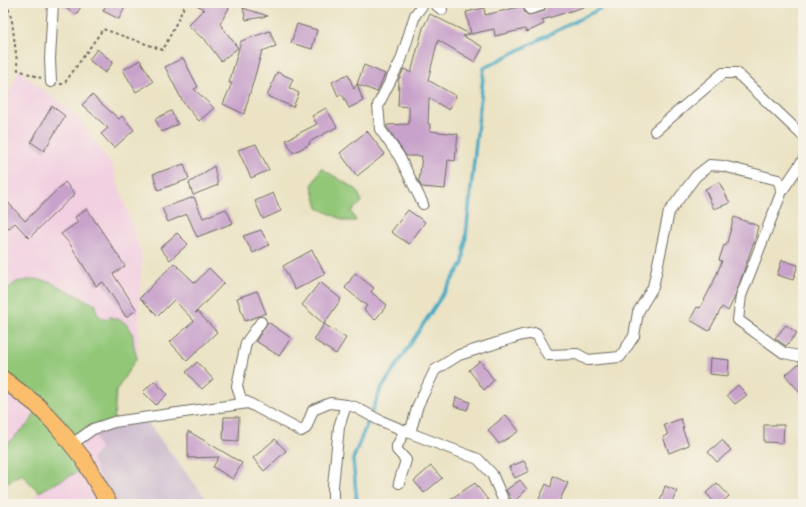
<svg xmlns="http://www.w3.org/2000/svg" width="806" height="507" font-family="'Indie Flower',sans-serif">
<rect width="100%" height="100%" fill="#f7f3e8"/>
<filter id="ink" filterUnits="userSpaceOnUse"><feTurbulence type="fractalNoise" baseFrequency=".025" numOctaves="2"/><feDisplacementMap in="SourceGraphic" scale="8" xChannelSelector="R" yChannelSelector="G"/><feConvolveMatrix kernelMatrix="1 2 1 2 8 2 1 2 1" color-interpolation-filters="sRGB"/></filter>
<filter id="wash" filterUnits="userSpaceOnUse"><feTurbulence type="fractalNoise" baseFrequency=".012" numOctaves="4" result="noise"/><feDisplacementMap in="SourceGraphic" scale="16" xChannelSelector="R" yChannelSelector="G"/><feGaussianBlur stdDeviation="0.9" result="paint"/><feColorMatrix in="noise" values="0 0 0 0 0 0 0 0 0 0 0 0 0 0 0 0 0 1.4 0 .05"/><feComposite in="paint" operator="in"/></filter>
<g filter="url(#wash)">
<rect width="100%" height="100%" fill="#ebe3c4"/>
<g fill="#f2cfe1">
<path d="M18,70L77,116L112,166L142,256L137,357L133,349L134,343L122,322L110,317L105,320L97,314L96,305L65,288L50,282H16L3,293V118L4,109Z"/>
<path d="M3,388L34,413L31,421L3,448Z"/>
<path d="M92,430L100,449L92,458L109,504H37L35,495L39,492L87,467L72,444Z"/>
</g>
<path fill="#cfbdcf" d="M143,417L208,501L209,504H109L92,458L100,449L92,430Z"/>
<g fill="#92c778" stroke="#5e7952">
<path d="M321,168L357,190L362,202L351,211L356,221H345L318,208L312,186Z"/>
<path d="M35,279L50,282L96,305L97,314L105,320L110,317C140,324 129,338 137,357L116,391L114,422L72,444L87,467L39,492L21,474L3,485V448L31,421L37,405L3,379V293L16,282Z"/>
</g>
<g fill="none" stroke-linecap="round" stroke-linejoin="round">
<path stroke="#43a8c3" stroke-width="3.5" d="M357,504L353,459L380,391L463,263L484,68L611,3"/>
</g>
<g id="blocks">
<g fill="#c8a2cb">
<path d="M59,3H83L76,15Z"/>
<path d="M107,3H127L119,19L103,11Z"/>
<path d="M193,3H219L229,8L220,24L238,48L221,61L203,37L202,38L188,25L204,9Z"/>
<path d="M522,3H528L524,7V10L525,13L529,15L544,11L547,3H589L590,5L542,20L544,24L527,32L525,29L495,36L494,29L471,34L466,12L484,8L485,15L523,6Z"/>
<path d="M243,8L268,16L246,20Z"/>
<path d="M430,14L470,34L463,36L483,47L475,62L438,40L428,80L456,96L449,110L429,98L428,124H430V131L458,134L455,161L448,160L445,189L422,187L419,182L422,156H406L387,127V125L409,124V107L398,106L399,82L398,81L404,69L411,73L423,28Z"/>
<path d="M297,24L317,30L312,49L291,43Z"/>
<path d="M270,31L276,46L262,51L244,114L223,104L232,83H229L241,41Z"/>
<path d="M97,49L113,62L105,73L89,60Z"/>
<path d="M183,58L198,87L194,89L214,108L199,121L183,102L165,67Z"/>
<path d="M140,60L153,82L136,92L123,70Z"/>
<path d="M364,65L385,74L377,92L357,84Z"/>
<path d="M277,72L293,79L289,88L299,93L293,107L267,96Z"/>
<path d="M348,74L354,89L357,84L363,101L349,108L342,94L338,96L332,82Z"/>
<path d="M92,95L119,119L122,116L134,130L114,148L101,134L108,128L82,105Z"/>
<path d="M52,106L65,116L44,151L31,142Z"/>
<path d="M326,108L337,127L309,142L310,144L293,153L286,140L317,124L312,116Z"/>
<path d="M171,111L178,124L162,132L155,119Z"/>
<path d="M367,131L385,154L357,176L340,153Z"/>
<path d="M256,144L269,170L251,178L238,150Z"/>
<path d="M184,164L189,179L158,190L153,174Z"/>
<path d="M214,166L218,185L193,195L189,183Z"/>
<path d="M65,182L75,194L29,238L15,223L8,229L3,224V197L25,221Z"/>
<path d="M719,182L730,203L714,209L705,189Z"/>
<path d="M273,193L281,211L263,219L255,201Z"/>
<path d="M194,197L203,218L226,209L233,223L197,237L187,214L168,222L162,208Z"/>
<path d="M87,209L125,266L113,274L137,310L126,317L103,282L96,286L70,244L61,234L78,222L75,217Z"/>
<path d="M408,210L425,222L409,244L391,232Z"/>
<path d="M734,217L758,226L754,244H753L734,299L728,311L722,307L709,331L690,320L697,307L700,308L714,281L722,261L719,260L724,245L726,246Z"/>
<path d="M261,230L269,245L253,253L243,236Z"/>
<path d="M177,233L188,244L170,260L160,248Z"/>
<path d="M312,250L325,274L295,290L283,266Z"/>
<path d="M782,260L798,265L793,280L777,275Z"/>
<path d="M174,263L195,283L209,268L224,283L195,313L198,312L217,332L187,361L170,342L194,321L174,300L158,316L140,298Z"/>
<path d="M355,273L374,288L371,292L387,305L375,320L364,310L367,306L345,288Z"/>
<path d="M320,282L341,299L324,324L302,305Z"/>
<path d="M257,291L266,313L245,321L237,298Z"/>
<path d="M268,322L291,338L279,356L256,341Z"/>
<path d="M324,324L346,338L336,354L314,340Z"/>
<path d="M786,325L797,333L786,346L775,338Z"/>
<path d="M710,358L729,360L728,376L709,374Z"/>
<path d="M480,361L494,380L484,390L469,370Z"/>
<path d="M197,362L213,379L202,389L186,372Z"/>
<path d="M800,363H803V396L785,375Z"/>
<path d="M154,381L167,394L156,405L143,392Z"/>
<path d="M738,385L747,395L735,404L727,395Z"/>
<path d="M456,397L470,402L467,410L454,406Z"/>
<path d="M506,415L519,431L499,444L488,430Z"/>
<path d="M224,417H239L238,441L223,440Z"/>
<path d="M681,419L684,428H682L689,445L669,453L663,437L668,435L664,425Z"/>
<path d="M764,425H784L783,443L764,442Z"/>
<path d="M188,431L242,463L233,479L213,467L219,457L188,458Z"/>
<path d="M275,439L286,451L264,471L253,458Z"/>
<path d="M722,440L731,450L717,462L708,452Z"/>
<path d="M524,461L529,471L515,478L509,467Z"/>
<path d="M431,466L442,478L424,493L414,481Z"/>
<path d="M553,476L568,483L558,504H550L539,499L546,484L551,487Z"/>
<path d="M520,480L527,489L513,503L506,490Z"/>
<path d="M475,483L491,504H443Z"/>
<path d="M717,483L729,496L720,504H716L706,493Z"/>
<path d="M665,486L677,491L671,504H659Z"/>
</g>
</g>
</g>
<g filter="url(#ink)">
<use href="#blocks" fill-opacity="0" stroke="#6e6b61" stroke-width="1"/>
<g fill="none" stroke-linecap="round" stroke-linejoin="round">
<g stroke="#6e6b61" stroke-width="12">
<g id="street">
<path d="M434,3L442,10"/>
<path d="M530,9L540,6L541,3"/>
<path d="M51,82L50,59L53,3"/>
<path d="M655,131L723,73H737L803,136"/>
<path d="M803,160L782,191L741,296L738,320L784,353L803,357"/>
<path d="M423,204L399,156L380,129L378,105L401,60L415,15L424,3"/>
<path d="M261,322L246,343L237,386L241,399L301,431L306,428L313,410L330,403L346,405"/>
<path d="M410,433L418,405L435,370L459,355L522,335L536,333L548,355L577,354L588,360L620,357L634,336L638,312L653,287L669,212L696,176L710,165L723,166L778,180L782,191"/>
<path d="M72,444L93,429L114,422L248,403"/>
<path d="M399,483L406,460L397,450V446L405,430"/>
<path d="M333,504V486L339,427L346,405L355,407L379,420L410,433L478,459L492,474L505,504"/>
</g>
</g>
<g stroke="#6e6b61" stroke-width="18">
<path id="primary" d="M3,379L37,405L58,427L84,460L109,504"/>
</g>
<g stroke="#6e6b61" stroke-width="2" stroke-dasharray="3 3" stroke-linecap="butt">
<path d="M7,3L12,21L18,70L41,78"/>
<path d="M60,84H64L103,29L163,50L186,3"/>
</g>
<use href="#street" stroke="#fff" stroke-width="10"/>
<use href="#primary" stroke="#fabe6d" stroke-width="16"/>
</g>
</g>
<rect width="806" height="507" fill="none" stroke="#f7f3e8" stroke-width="16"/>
</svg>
